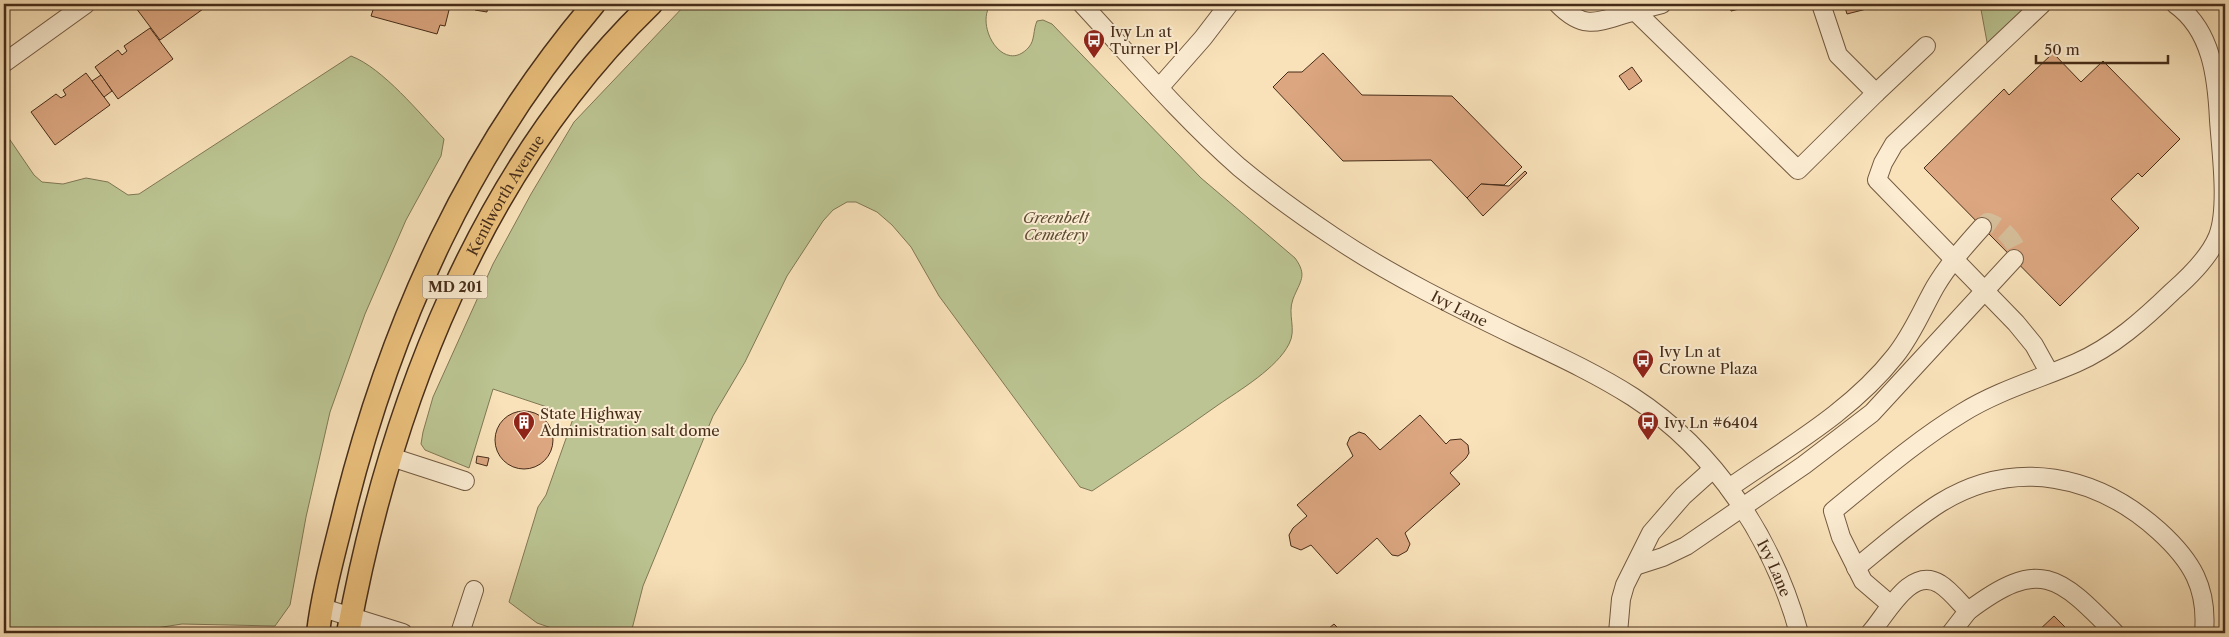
<svg xmlns="http://www.w3.org/2000/svg" width="2229" height="637" font-family="'Libre Caslon Text',serif">
<rect width="100%" height="100%" fill="#f9e2ba"/>
<filter id="stains"><feTurbulence type="fractalNoise" baseFrequency=".004" numOctaves="4"/><feColorMatrix values="0 0 0 0 .2 0 0 0 0 .09 0 0 0 0 .02 0 0 0 .5 -.17"/></filter>
<radialGradient id="worn" r=".72"><stop offset=".6" stop-color="#630" stop-opacity="0"/><stop offset="1" stop-color="#630" stop-opacity=".3"/></radialGradient>
<g fill="#bbc492" stroke="#807856">
<path d="M686,4H991C974,26 1004,76 1029,47C1035,40 1033,30 1037,21L1043,20L1052,24L1201,178L1295,258C1308,276 1300,281 1293,299C1287,315 1297,329 1289,344C1277,368 1240,390 1218,405C1176,435 1134,463 1092,491L1080,487L939,296L911,247L892,225L877,212L856,202H847L833,210L823,221L787,276L745,362L713,416L643,586L631,633H566L537,623L509,602L538,507L546,495L574,416L493,389L469,468L425,450L421,444L423,432L433,397L493,264L531,194L574,122Z"/>
<path d="M1980,4H2042L1989,53Z"/>
<path d="M351,56C383,68 420,114 444,139L441,156L406,220L365,314L330,412L306,517L290,605L275,626L182,624L124,633H4V131L34,175L42,182L63,184L86,178L108,182L128,195L139,194Z"/>
</g>
<g fill="#dba680" stroke="#462c19">
<path d="M141,4H210L160,40L136,8Z"/>
<path d="M375,4H445L450,6L445,26L440,25L437,34L371,16Z"/>
<path d="M476,4H488L487,12L475,10Z"/>
<path d="M1729,4H1746L1747,7L1731,11Z"/>
<path d="M1844,4H1886L1847,14Z"/>
<path d="M150,28L173,59L118,99L95,67L118,50L122,55L127,51L124,46Z"/>
<path d="M1323,53L1362,95L1452,96L1522,167L1504,185L1481,184L1467,198L1431,160L1343,161L1273,87L1288,72H1302Z"/>
<path d="M2053,53L2081,82L2103,61L2180,139L2142,177L2138,173L2111,199L2139,228L2060,306L1924,168L2004,89L2009,95Z"/>
<path d="M1632,67L1642,81L1629,90L1619,76Z"/>
<path d="M86,73L110,105L55,145L31,112L56,94L61,98L66,95L63,90Z"/>
<path d="M101,75L112,91L104,97L92,81Z"/>
<path d="M1525,171L1527,173L1483,216L1467,198L1481,184L1509,186Z"/>
<circle cx="524" cy="440" r="29"/>
<path d="M1420,415L1446,444L1450,440L1461,439L1468,445L1469,453L1466,458L1450,473L1460,484L1405,533L1410,544L1407,551L1398,556L1392,555L1377,538L1337,574L1311,545L1301,550L1291,546L1289,535L1293,528L1307,516L1297,505L1353,456L1347,444L1350,437L1359,432L1365,434L1380,450Z"/>
<path d="M477,456L489,458L487,466L476,463Z"/>
<path d="M2054,616L2071,633H2036Z"/>
<path d="M1334,624L1343,633H1323Z"/>
</g>
<g fill="none" stroke-linecap="round" stroke-linejoin="round">
<path stroke="#d5be9a" stroke-width="18" stroke-dasharray="18 9" stroke-linecap="butt" d="M1982,227L1987,222C1997,222 2018,243 2017,253L2014,259"/>
<g stroke="#735a41" stroke-width="20">
<g id="minor">
<path id="s1" d="M1082,4C1133,59 1182,117 1239,167C1269,192 1301,215 1334,237C1392,276 1456,307 1520,338C1558,356 1597,374 1633,397C1716,451 1773,539 1799,633"/>
<path d="M1558,4C1586,33 1601,20 1635,11L1798,170L1876,93L1838,55L1821,4"/>
<path d="M2042,4L1894,144L1883,163L1877,180L2016,323L2034,345L2049,372"/>
<path d="M1635,11L1662,4"/>
<path d="M4,63L86,4"/>
<path d="M1159,88L1203,38L1229,4"/>
<path d="M1876,93L1926,46"/>
<path d="M391,457L465,481"/>
<path d="M1729,488C1786,448 1851,412 1895,356C1912,335 1922,310 1935,287C1948,265 1965,246 1982,227"/>
<path d="M1635,566L1663,557L1686,546L1804,465L1872,413L2014,259"/>
<path d="M1856,568C1883,546 1910,522 1940,503C2015,457 2097,475 2159,531C2192,561 2208,588 2204,633"/>
<path d="M1891,605L1863,581L1841,537L1833,511C1875,477 1916,441 1962,413C1997,391 2039,379 2076,363C2113,347 2144,319 2173,291C2189,277 2210,256 2218,236C2229,208 2221,150 2219,120C2217,78 2212,30 2175,4"/>
<path d="M323,608L403,633"/>
<path d="M1968,611C2040,557 2058,575 2115,633"/>
<path d="M460,633L474,590"/>
<path d="M1618,633L1621,599L1625,585L1651,533L1683,496L1713,469"/>
<path d="M1870,633C1886,616 1910,565 1940,584C1950,590 1960,603 1968,611L1951,633"/>
</g>
</g>
<g stroke="#462c19" stroke-width="25">
<g id="major">
<path d="M318,633C323,590 336,546 346,504C393,319 470,150 594,4"/>
<path id="s2" d="M348,633C390,404 481,168 651,4"/>
</g>
</g>
<use href="#minor" stroke="#fbecd2" stroke-width="18"/>
<use href="#major" stroke="#ecc17d" stroke-width="22"/>
</g>
<defs>
<g id="bus-pin" transform="scale(1.125)"><path d="M0 17L-7.5 6A9.5 9.5 0 1 1 7.5 6Z" fill="#8f2418" stroke="#fbecd2"/><path d="M-5-6H5V4H4V6H2V4H-2V6H-4V4H-5ZM-3.5-4V0h7V-4ZM-3.5 1.2v1.5H-2V1.2ZM2 1.2v1.5H3.5V1.2Z" fill="#fff"/></g>
<g id="building-pin" transform="scale(1.125)"><path d="M0 17L-7.5 6A9.5 9.5 0 1 1 7.5 6Z" fill="#8f2418" stroke="#fbecd2"/><path d="M-4-6H4V6H1V3H-1V6H-4ZM-2.5-4.3h1.7v1.8h-1.7ZM.8-4.3h1.7v1.8H.8ZM-2.5-1h1.7V.8h-1.7ZM.8-1h1.7V.8H.8Z" fill="#fff"/></g>
</defs>
<g fill-rule="evenodd">
<use href="#bus-pin" x="1094" y="40"/>
<use href="#bus-pin" x="1643" y="360"/>
<use href="#building-pin" x="524" y="422"/>
<use href="#bus-pin" x="1648" y="422"/>
</g>
<g text-anchor="middle" dominant-baseline="central" stroke-width="4" stroke-linejoin="round" paint-order="stroke">
<rect fill="#fbecd2" stroke="#7c6650" stroke-width="1" x="422.5" y="275.5" width="65" height="23" rx="4"/>
<g font-size="14" font-weight="bold" fill="#462c19">
<text x="455" y="287">MD 201</text>
</g>
<g font-size="15" fill="#462c19" stroke="#fbecd2" text-anchor="start">
<text x="1110" y="31">Ivy Ln at<tspan x="1110" dy="17">Turner Pl</tspan></text>
<text x="1659" y="351">Ivy Ln at<tspan x="1659" dy="17">Crowne Plaza</tspan></text>
<text x="540" y="413">State Highway<tspan x="540" dy="17">Administration salt dome</tspan></text>
<text x="1664" y="422">Ivy Ln #6404</text>
</g>
<g font-size="15" fill="#462c19" stroke="#fbecd2">
<text stroke="none"><textPath href="#s2" startOffset="468">Kenilworth Avenue</textPath></text>
<text stroke="none"><textPath href="#s1" startOffset="489">Ivy Lane</textPath></text>
<text stroke="none"><textPath href="#s1" startOffset="909">Ivy Lane</textPath></text>
</g>
<g font-size="15" font-style="italic" fill="#5d4a31" stroke="#fbecd2">
<text x="1056" y="217">Greenbelt<tspan x="1056" dy="17">Cemetery</tspan></text>
</g>
</g>
<rect width="2229" height="637" fill="none" stroke="#f9e2ba" stroke-width="20"/>
<rect x="5" y="5" width="2219" height="627" fill="none" stroke="#462c19" stroke-width="2.5"/>
<rect x="10" y="10" width="2209" height="617" fill="none" stroke="#462c19"/>
<path d="M2036 55v8h132v-8" fill="none" stroke="#462c19" stroke-width="2.5"/>
<text x="2044" y="55" font-size="15" fill="#462c19" stroke="#fbecd2" stroke-width="4" paint-order="stroke">50 m</text>
<rect width="100%" height="100%" filter="url(#stains)"/>
<rect width="100%" height="100%" fill="url(#worn)"/>
</svg>
